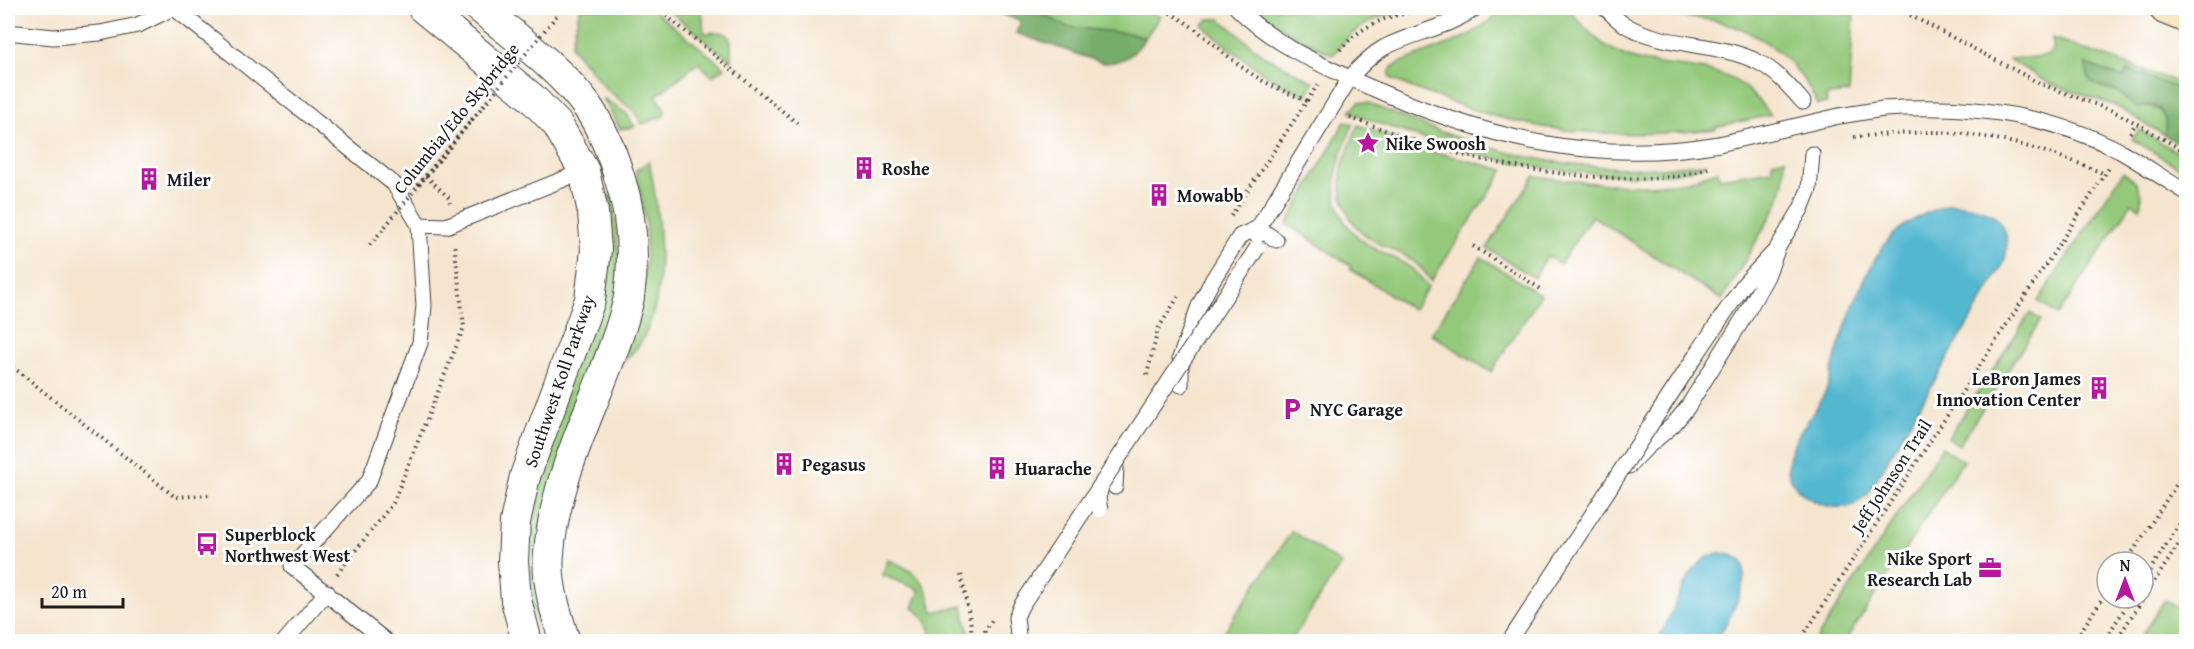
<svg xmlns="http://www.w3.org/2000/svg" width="2194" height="649" font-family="'Gentium Book Plus',serif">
<rect width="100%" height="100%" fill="#fff"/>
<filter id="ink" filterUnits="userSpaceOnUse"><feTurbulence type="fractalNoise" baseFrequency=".0167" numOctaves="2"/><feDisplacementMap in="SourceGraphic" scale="12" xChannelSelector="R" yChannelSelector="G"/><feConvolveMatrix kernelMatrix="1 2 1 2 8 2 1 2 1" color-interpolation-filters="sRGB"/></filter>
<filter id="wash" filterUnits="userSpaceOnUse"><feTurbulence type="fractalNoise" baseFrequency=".008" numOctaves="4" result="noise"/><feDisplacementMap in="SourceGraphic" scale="24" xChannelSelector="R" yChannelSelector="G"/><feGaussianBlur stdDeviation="1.35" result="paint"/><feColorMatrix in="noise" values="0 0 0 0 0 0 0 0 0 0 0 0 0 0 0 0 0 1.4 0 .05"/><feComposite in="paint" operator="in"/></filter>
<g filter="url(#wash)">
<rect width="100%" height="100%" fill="#f5e5cf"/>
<g fill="#94c97b" stroke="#58724c" stroke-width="1.5">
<path d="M580,8H651L725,68L712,76L698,63L656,96L665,109L664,116L642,124L634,111L606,89L571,46Z"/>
<path d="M666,8H702L704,33L721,32L728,35L731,42V61Z"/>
<path d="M1031,8H1139L1160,16L1145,38L1135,34L1067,27Z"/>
<path d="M1255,8H1308C1316,14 1327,14 1336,8H1421C1382,14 1357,22 1333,55L1292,35Z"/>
<path d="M1503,8H1568C1585,27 1594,41 1619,53C1657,72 1707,60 1742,85C1753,94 1762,104 1771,115L1715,127L1716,129C1618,139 1537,135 1445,100C1427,93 1406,87 1390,77L1389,74L1392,67C1435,45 1467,46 1503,8Z"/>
<path d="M1640,8H1818L1837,14L1854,15L1849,92L1826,96L1827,103L1818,105C1796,58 1756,26 1704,19C1683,17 1660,17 1640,8Z"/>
<path d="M1209,19H1220L1263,55L1314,82L1306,96C1263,76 1237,56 1202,25Z"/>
<path d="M2052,38L2186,85V91L2127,70L2124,78L2086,64L2102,88C2108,89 2115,89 2120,93C2124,97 2126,100 2131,102C2151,111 2172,102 2164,135L2114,105L2050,84L2009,59L2047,56L2054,49Z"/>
<path d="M603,98L626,113L635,127L620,129Z"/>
<path d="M1359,102L1368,103C1441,134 1513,160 1592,166C1615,168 1638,169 1661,168C1676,167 1693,163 1706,164C1681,175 1658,175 1630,175C1534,174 1439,148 1350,112Z"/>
<path d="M1345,121L1353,124C1340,157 1325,188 1345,222C1352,232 1361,241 1372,247C1396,260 1411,262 1428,287L1413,310L1350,269L1351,266L1287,224Z"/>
<path d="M1358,125L1431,151L1504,170L1431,281C1417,259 1403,255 1380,244C1349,230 1335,197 1343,164C1347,151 1353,138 1358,125Z"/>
<path d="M2139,130L2186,157V172L2132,139Z"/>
<path d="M1785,158L1784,182L1778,204L1722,300L1592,216L1560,264L1547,256L1534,278L1487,248L1534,176C1582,182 1634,189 1683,182C1695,180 1706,174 1718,171L1720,178L1772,170V161Z"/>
<path d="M649,161C660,216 675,325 622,362L646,262V225L636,170Z"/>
<path d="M2123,172C2137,181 2144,191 2140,208L2132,203L2058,315L2038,301Z"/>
<path d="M611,196L613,197L619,256L615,292L544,624L541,626L538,625L530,594L526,559L531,506L605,200L607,197Z"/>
<path d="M1481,257L1541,295L1491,372L1431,334Z"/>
<path d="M2030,313L2041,320L1959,445L1948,438Z"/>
<path d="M1942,447L1963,461L1845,641H1815Z"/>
<path d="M1292,531L1341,564L1291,641H1218Z"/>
<path d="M888,560C902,564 920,576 926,589C930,596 931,605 933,612L963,606L969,636L968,641H933C931,627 925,616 913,608L920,590L882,575Z"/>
<path d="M2164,601L2186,611V641H2138Z"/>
</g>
<g fill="#77ad6b" stroke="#4a6444" stroke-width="1.5">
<path d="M984,8H1031L1067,27L1135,34L1145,38C1134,55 1124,63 1103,63L1016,33L1021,21Z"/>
<path d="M2086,64L2124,78L2127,70L2186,91V148L2164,135C2168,121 2164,104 2145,105C2138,106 2144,108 2136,106C2128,104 2125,96 2118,92C2102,83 2087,92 2086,64Z"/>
</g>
<g fill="#52b7d0" stroke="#376a76" stroke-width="1.5">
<path d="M1950,204C1988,206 2016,218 2004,263L1868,494C1863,497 1858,502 1853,505C1825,515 1784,491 1788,460C1791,438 1819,410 1827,388C1833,372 1835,355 1841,340C1850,310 1867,269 1885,244C1901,223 1926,212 1950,204Z"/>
<path d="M1720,553C1727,554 1737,555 1742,562C1752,580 1725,626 1716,641H1657C1675,615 1685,558 1720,553Z"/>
</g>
</g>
<g filter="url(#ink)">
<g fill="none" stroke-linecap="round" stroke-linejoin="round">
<g stroke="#3d3a37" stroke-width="17">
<g id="service">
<path d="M174,8L394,184L419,225L424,306L420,343L369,481L292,566L387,642"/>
<path d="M1237,8C1273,44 1319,64 1365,85C1481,137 1591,166 1719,144"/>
<path d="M1605,8C1610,12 1616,19 1622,23C1661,48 1716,41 1758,62C1776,71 1790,87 1803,102"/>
<path d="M8,32L53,37L100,33L138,25L173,8"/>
<path d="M1883,109C1962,104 2048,113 2120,151C2143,164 2164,179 2186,192"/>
<path d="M419,225L446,226L589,169"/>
<path d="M1257,236L1258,228L1276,240"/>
<path d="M1695,357L1744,284L1772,254"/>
<path d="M1180,358L1199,306L1212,281L1240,236L1258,228L1350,78C1360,66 1371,55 1385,47C1417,31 1445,29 1476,8"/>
<path d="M1181,363V385"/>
<path d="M1629,466L1646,448L1673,425L1687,408L1746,314L1767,276L1778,247L1801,209L1809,189L1812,154"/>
<path d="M1115,487L1116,467"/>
<path d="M284,642L327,592"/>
</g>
</g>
<g stroke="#3d3a37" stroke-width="32">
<g id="minor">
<path d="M423,8L532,98L557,124L584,171L593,212L596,250L590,300L525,476L515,522L513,561L516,600L527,642"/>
<path d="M480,8C514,36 561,69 587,106C601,126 612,153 619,176C632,215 635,256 629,297C624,322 614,347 605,371C582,430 554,489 549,553C546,583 556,613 565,642"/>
</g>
</g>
<g stroke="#3d3a37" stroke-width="35">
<path id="secondary" d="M2166,8L2186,16"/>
</g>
<g stroke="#3d3a37" stroke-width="4" stroke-dasharray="1.5 4.5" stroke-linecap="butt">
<path d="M657,8L797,123"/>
<path d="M1159,8C1193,21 1218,51 1249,72C1267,85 1287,92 1307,101"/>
<path d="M1833,8C1856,14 1882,8 1906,13L2041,84L2113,111L2136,123L2186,152"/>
<path d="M1340,50C1360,27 1381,18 1411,12"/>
<path d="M1350,118C1381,128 1410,140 1441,149C1497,165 1555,175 1613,178C1646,179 1677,180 1708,168"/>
<path d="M2130,133L2136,123"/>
<path d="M1890,134C1904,134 1918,132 1932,132C1993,133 2050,151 2105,174"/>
<path d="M426,176L449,198L450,203"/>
<path d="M418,185L490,98"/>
<path d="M1231,216L1318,84"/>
<path d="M1473,246L1544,291"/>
<path d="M8,363L175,497L211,495"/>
<path d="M8,374L13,367"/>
<path d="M1147,375L1158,329L1178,297"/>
<path d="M2126,562L2186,470"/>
<path d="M337,574L393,503L464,327L454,243"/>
<path d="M961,575L971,625L972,642"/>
<path d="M2143,581L2186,514"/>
<path d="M978,642L994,617"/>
<path d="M1799,642L2109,168"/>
<path d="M2074,642L2107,591"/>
<path d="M2103,642L2132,598"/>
<path d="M2115,642L2186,533"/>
</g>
<use href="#service" stroke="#fff" stroke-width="15"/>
<use href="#minor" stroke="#fff" stroke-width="30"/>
<use href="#secondary" stroke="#f8e8c3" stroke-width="33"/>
<g stroke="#3d3a37" stroke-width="17" stroke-linecap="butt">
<g id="service-bridge">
<path d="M1719,144L1839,116L1883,109"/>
<path d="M1100,510L1098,498L1101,487"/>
<path d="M1018,635L1016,617L1021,606L1257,248"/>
<path d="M1509,642L1695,357"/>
</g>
</g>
<g stroke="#3d3a37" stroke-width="4" stroke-dasharray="1.5 4.5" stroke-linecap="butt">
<path d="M1854,137L1890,134"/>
<path d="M370,245L563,8"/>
</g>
<use href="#service-bridge" stroke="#fff" stroke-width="15"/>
</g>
</g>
<defs>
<g id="sight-bare" transform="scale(1.8)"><path d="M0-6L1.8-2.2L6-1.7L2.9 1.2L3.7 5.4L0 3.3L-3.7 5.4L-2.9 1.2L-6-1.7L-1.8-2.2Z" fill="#b5179e" stroke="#fff" stroke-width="2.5" paint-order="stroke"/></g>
<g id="building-bare" transform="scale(1.8)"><path d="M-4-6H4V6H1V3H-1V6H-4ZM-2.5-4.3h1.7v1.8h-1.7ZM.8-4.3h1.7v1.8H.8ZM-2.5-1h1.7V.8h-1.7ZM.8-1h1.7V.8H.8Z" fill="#b5179e" stroke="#fff" stroke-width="2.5" paint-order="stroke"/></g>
<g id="parking-bare" transform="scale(1.8)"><path d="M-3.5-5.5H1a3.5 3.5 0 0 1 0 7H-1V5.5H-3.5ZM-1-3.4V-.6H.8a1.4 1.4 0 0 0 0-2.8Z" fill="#b5179e" stroke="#fff" stroke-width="2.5" paint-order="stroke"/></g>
<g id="bus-bare" transform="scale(1.8)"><path d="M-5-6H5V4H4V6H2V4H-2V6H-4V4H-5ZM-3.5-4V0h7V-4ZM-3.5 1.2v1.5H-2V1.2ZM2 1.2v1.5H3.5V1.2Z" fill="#b5179e" stroke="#fff" stroke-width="2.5" paint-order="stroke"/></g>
<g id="office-bare" transform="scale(1.8)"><path d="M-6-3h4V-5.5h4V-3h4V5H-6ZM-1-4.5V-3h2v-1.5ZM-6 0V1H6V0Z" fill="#b5179e" stroke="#fff" stroke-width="2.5" paint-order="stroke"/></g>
</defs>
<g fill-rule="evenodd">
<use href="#sight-bare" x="1368" y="143"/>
<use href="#building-bare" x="864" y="168"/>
<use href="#building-bare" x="149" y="179"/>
<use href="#building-bare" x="1159" y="195"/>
<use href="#building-bare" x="2099" y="388"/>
<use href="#parking-bare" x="1292" y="409"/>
<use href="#building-bare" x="784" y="464"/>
<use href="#building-bare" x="997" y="468"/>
<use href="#bus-bare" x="207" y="544"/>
<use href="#office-bare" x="1990" y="568"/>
</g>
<g text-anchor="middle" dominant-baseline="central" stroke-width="6" stroke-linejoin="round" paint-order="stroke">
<g font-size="18" fill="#1c1c1c" stroke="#fff">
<text transform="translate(456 118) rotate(-51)">Columbia/Edo Skybridge</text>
<text transform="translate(559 381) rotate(-71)">Southwest Koll Parkway</text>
<text transform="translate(1891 476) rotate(-57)">Jeff Johnson Trail</text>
</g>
<g font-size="18" font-weight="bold" fill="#1c1c1c" stroke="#fff" text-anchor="start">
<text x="1386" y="143">Nike Swoosh</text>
<text x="882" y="168">Roshe</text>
<text x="167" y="179">Miler</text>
<text x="1177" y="195">Mowabb</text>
<text x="2081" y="378" text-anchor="end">LeBron James<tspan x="2081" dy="21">Innovation Center</tspan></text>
<text x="1310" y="409">NYC Garage</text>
<text x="802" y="464">Pegasus</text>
<text x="1015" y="468">Huarache</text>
<text x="225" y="534">Superblock<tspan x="225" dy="21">Northwest West</tspan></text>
<text x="1972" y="558" text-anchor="end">Nike Sport<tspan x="1972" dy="21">Research Lab</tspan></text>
</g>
</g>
<rect width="2194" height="649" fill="none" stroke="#fff" stroke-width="30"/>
<g transform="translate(2125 580)"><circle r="28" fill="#ffffff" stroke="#a4a4a4" stroke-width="1.5"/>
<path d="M0-4.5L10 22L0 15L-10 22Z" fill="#b5179e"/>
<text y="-9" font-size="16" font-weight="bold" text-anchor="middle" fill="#1c1c1c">N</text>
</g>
<path d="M42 598v9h81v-9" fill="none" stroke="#1c1c1c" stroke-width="3"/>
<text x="51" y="598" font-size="18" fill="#1c1c1c" stroke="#ffffff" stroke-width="4.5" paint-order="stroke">20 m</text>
</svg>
